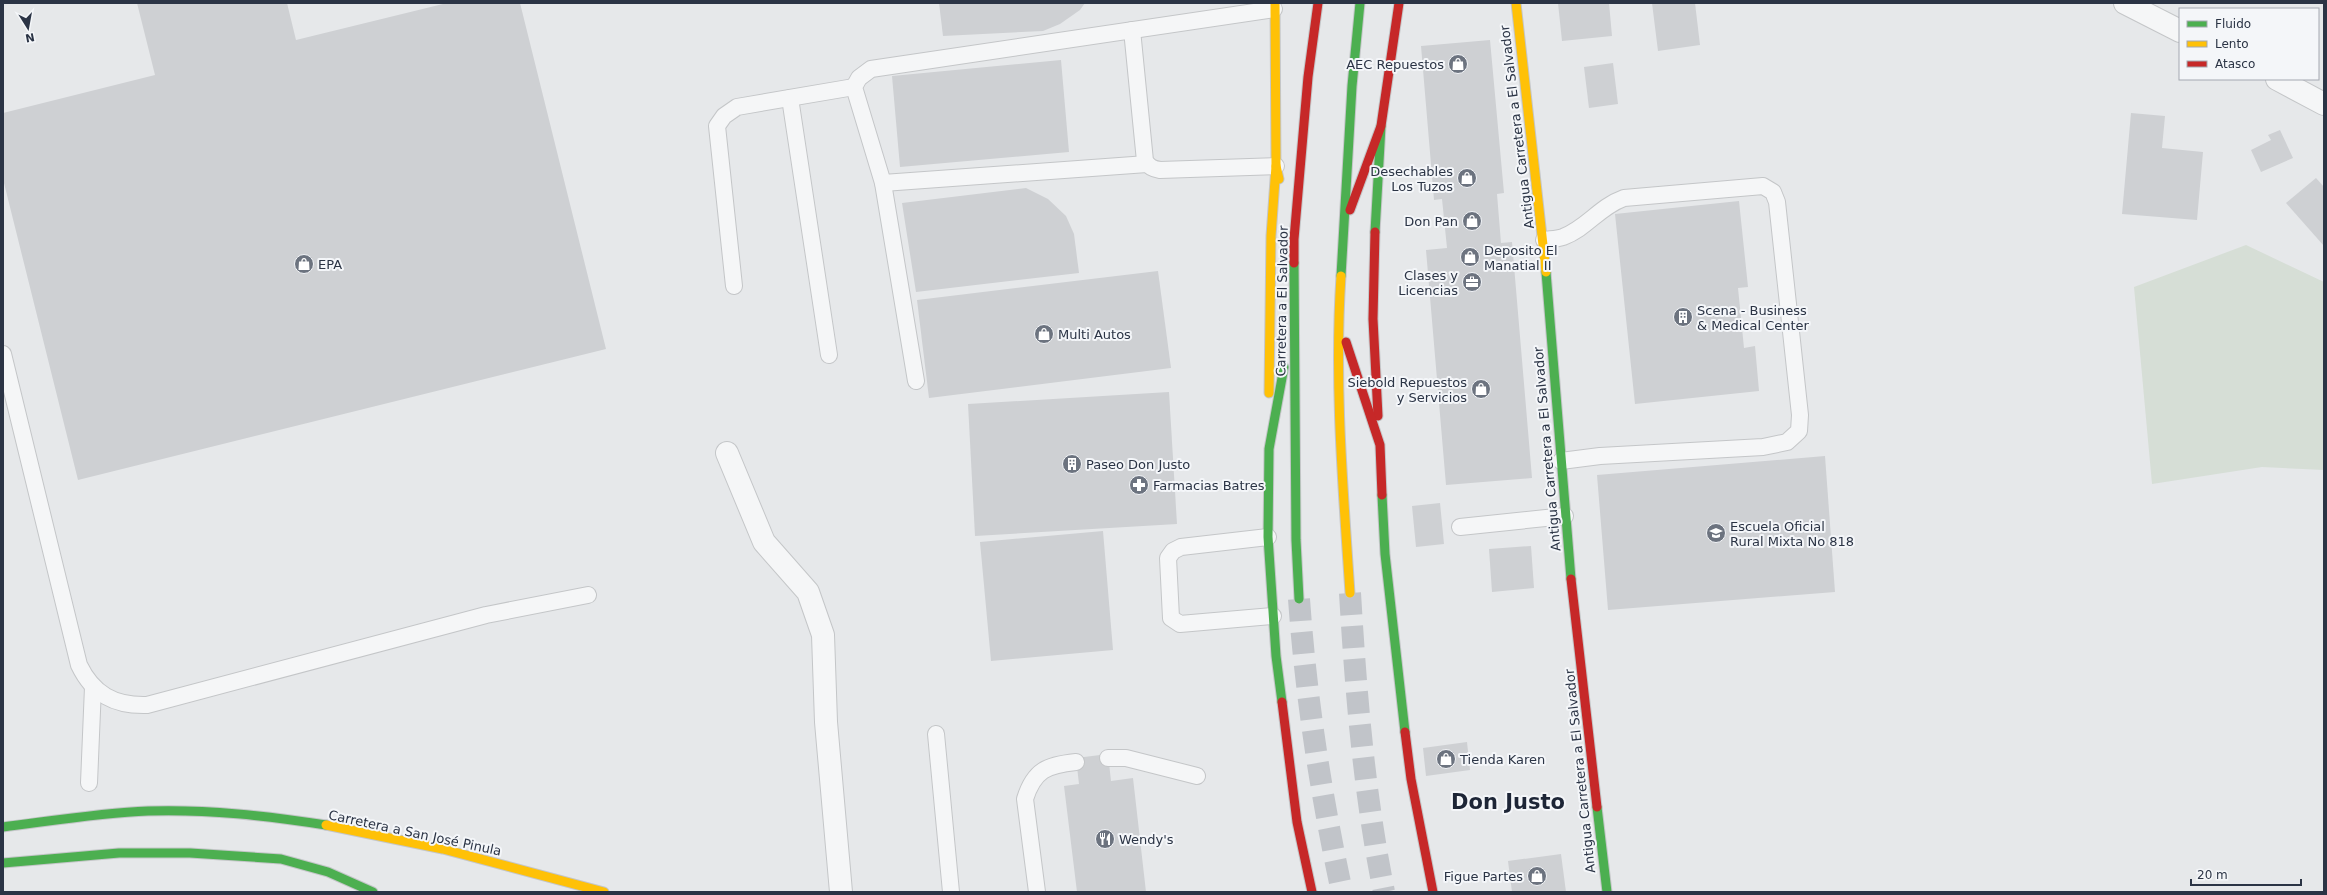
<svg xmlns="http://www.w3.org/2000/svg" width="2327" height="895" font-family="'DejaVu Sans',sans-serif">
<rect width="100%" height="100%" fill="#e6e8ea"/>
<path fill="#d6ded6" d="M2246,245L2324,282V470L2262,467L2152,484L2134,287Z"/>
<g fill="#ced0d3">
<path d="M137,3H287L296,40L447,3H520L606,349L78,480L3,179V113L155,75Z"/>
<path d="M939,3H1085L1080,10L1060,24L1043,31L943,36Z"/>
<path d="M1558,3H1609L1612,36L1562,41Z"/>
<path d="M1652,3H1695L1700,45L1658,51Z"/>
<path d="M1490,40L1504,193L1497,194L1501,243L1512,242L1532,478L1446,485L1426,250L1447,248L1442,199L1434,200L1421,46Z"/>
<path d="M1061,60L1069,152L900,167L892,76Z"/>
<path d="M1613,63L1618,104L1589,108L1584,67Z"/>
<path d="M2131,113L2165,116L2162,148L2203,152L2197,220L2122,214Z"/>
<path d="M2280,130L2293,158L2261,172L2251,150L2271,140L2268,135Z"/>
<path d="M2316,178L2324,187V246L2286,203Z"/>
<path d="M1026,188L1048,199L1066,216L1074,234L1079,273L916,292L902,203Z"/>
<path d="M1739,201L1748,287L1738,288L1744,348L1755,346L1759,391L1635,404L1615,214Z"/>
<path d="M1158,271L1171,368L929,398L917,300Z"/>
<path d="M1169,392L1177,524L975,536L968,404Z"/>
<path d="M1825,456L1835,592L1608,610L1597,475Z"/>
<path d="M1440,503L1444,544L1416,547L1412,506Z"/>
<path d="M1103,531L1113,650L991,661L980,542Z"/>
<path d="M1531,546L1534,588L1492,592L1489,549Z"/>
<path d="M1467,742L1470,770L1426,776L1423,748Z"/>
<path d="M1108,754L1111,781L1133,778L1146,892H1077L1064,786L1079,784L1076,758Z"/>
<path d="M1561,854L1566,892H1512L1508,861Z"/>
</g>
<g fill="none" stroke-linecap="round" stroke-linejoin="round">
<g stroke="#c1c4c9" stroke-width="22" stroke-dasharray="22 11" stroke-linecap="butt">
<path d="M1350,593C1356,694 1364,793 1384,892"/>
<path d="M1299,599C1306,698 1321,795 1342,892"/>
</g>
<g stroke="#c4c6c8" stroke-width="18">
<g id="lane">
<path d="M1132,30L1145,161C1149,167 1153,169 1160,170L1276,166"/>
<path d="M790,98L829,355"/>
<path d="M883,183L1147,164"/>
<path d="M1544,240C1550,239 1557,239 1563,237C1587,228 1599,207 1624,198L1763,186L1773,192L1777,202L1800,415L1799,431L1787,442L1763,447L1600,456L1561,461"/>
<path d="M734,286L717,126L724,116L737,107L854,87"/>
<path d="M3,354L79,665C93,694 114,706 147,705L486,615L588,595"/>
<path d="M916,381L883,183L854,87L859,78L871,69L1274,9"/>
<path d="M1460,527L1565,516"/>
<path d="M1268,537L1181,547L1173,551L1168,558L1171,618L1180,624L1273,616"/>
<path d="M936,734L951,892"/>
<path d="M1108,758H1126L1197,776"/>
<path d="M89,783L93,687"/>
<path d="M1037,892L1025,799C1034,770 1047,765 1076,762"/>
</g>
</g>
<g stroke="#c4c6c8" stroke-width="24">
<g id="street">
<path d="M2125,3L2180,31"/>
<path d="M2277,79L2324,104"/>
<path d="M727,453L764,542L808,592L823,635L826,722L841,892"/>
</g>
</g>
<g stroke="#c4c6c8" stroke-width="11">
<g id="fast">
<path d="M1375,232L1381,126"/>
<path d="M1294,263L1296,540L1299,599"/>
<path d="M1546,272L1571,579"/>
<path d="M1341,276L1352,86L1360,3"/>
<path d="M1382,495L1385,554L1405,732"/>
<path d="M1282,702L1276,656L1268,537L1269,449L1284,367"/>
<path d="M1597,807L1607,892"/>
<path d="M3,827C51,821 99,813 148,811C208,809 267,816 326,825"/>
<path d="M3,863L119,853H190L281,859L328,872L373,892"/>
</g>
</g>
<g stroke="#c4c6c8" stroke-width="11">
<g id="slow">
<path d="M1275,3L1276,166L1279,179"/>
<path d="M1516,3L1546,272"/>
<path d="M1341,276C1334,382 1343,488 1350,593"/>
<path d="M1269,393L1271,236L1276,166"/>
<path d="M326,825L443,849L604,892"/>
</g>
</g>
<g stroke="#c4c6c8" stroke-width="11">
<g id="jam">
<path d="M1350,210L1381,126L1399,3"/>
<path d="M1375,232L1373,319L1378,416"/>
<path d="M1294,263V239L1308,77L1318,3"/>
<path d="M1346,342L1380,445L1382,495"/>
<path d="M1571,579L1597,807"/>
<path d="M1282,702L1297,822L1312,892"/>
<path d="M1405,732L1411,779L1433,892"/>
</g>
</g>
<use href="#lane" stroke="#f5f6f7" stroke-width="16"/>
<use href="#street" stroke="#f5f6f7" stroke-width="22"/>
<use href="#fast" stroke="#4caf50" stroke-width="9"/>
<use href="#slow" stroke="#ffc107" stroke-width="9"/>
<use href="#jam" stroke="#c62828" stroke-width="9"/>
</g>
<defs>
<g id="shop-disc" transform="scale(1)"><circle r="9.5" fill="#6c737f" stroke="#f4f6f9"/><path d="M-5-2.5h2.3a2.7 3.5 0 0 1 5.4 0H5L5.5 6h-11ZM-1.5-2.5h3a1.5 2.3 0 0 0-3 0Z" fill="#fff"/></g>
<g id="office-disc" transform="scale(1)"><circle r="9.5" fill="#6c737f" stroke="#f4f6f9"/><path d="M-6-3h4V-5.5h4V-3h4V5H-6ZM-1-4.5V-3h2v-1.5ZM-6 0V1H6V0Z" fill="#fff"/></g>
<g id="building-disc" transform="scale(1)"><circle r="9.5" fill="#6c737f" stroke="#f4f6f9"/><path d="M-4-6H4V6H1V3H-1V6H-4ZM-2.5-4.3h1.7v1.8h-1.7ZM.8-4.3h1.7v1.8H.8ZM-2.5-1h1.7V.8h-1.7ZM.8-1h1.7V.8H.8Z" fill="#fff"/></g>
<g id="pharmacy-disc" transform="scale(1)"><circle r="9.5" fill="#6c737f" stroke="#f4f6f9"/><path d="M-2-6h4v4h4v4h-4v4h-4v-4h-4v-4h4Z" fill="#fff"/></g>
<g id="school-disc" transform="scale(1)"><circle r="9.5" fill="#6c737f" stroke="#f4f6f9"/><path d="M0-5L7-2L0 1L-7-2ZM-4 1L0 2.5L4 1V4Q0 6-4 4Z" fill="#fff"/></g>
<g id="restaurant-disc" transform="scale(1)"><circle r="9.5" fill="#6c737f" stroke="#f4f6f9"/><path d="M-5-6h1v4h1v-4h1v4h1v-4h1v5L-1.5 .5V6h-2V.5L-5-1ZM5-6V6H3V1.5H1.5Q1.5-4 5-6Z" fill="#fff"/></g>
</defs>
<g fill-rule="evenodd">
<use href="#shop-disc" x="1458" y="64"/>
<use href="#shop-disc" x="1467" y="178"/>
<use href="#shop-disc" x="1472" y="221"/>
<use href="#shop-disc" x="1470" y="257"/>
<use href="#shop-disc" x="304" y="264"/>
<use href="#office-disc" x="1472" y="282"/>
<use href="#building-disc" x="1683" y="317"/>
<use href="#shop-disc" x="1044" y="334"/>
<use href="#shop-disc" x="1481" y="389"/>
<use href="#building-disc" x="1072" y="464"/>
<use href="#pharmacy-disc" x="1139" y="485"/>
<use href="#school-disc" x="1716" y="533"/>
<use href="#shop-disc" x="1446" y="759"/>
<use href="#restaurant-disc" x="1105" y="839"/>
<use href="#shop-disc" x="1537" y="876"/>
</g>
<g text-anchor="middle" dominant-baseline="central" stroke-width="4" stroke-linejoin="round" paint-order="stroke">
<g font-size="13" fill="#2b3445" stroke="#f4f6f9" text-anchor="start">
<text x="1444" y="64" text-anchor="end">AEC Repuestos</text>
<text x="1453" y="171" text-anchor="end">Desechables<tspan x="1453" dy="15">Los Tuzos</tspan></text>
<text x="1458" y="221" text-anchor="end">Don Pan</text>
<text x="1484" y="250">Deposito El<tspan x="1484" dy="15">Manatial II</tspan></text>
<text x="318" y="264">EPA</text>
<text x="1458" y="275" text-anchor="end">Clases y<tspan x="1458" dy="15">Licencias</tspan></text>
<text x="1697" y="310">Scena - Business<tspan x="1697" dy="15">&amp; Medical Center</tspan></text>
<text x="1058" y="334">Multi Autos</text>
<text x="1467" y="382" text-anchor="end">Siebold Repuestos<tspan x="1467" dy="15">y Servicios</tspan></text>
<text x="1086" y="464">Paseo Don Justo</text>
<text x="1153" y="485">Farmacias Batres</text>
<text x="1730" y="526">Escuela Oficial<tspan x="1730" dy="15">Rural Mixta No 818</tspan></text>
<text x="1460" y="759">Tienda Karen</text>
<text x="1119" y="839">Wendy's</text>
<text x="1523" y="876" text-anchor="end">Figue Partes</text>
</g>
<g font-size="13" fill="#2b3445" stroke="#f4f6f9">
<text transform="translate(1517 127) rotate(-97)">Antigua Carretera a El Salvador</text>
<text transform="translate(1282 301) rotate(-89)">Carretera a El Salvador</text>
<text transform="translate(1547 449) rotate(-95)">Antigua Carretera a El Salvador</text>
<text transform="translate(1580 771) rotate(-96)">Antigua Carretera a El Salvador</text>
<text transform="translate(415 833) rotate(12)">Carretera a San José Pinula</text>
</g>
<g font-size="21" font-weight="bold" fill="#1d2536" stroke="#f4f6f9">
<text x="1508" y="802">Don Justo</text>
</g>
</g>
<rect width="2327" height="895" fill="none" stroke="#2b3445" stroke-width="8"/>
<rect x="2179" y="8" width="140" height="72" fill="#f4f6f9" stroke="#a4a8b1"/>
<rect x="2187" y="21" width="20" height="6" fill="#4caf50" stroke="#a4a8b1"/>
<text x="2215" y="28" font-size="12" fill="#2b3445">Fluido</text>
<rect x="2187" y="41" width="20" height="6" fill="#ffc107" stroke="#a4a8b1"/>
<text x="2215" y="48" font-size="12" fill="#2b3445">Lento</text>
<rect x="2187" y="61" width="20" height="6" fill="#c62828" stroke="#a4a8b1"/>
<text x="2215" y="68" font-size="12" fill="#2b3445">Atasco</text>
<g transform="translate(28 28) rotate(169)" stroke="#f4f6f9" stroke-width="3" paint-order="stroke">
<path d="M0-3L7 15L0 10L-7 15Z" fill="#2b3445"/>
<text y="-6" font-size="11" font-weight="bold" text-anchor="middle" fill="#2b3445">N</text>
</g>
<path d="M2191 879v6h110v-6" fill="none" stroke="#2b3445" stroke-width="2"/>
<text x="2197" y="879" font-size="12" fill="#2b3445" stroke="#f4f6f9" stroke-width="3" paint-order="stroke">20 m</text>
</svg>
